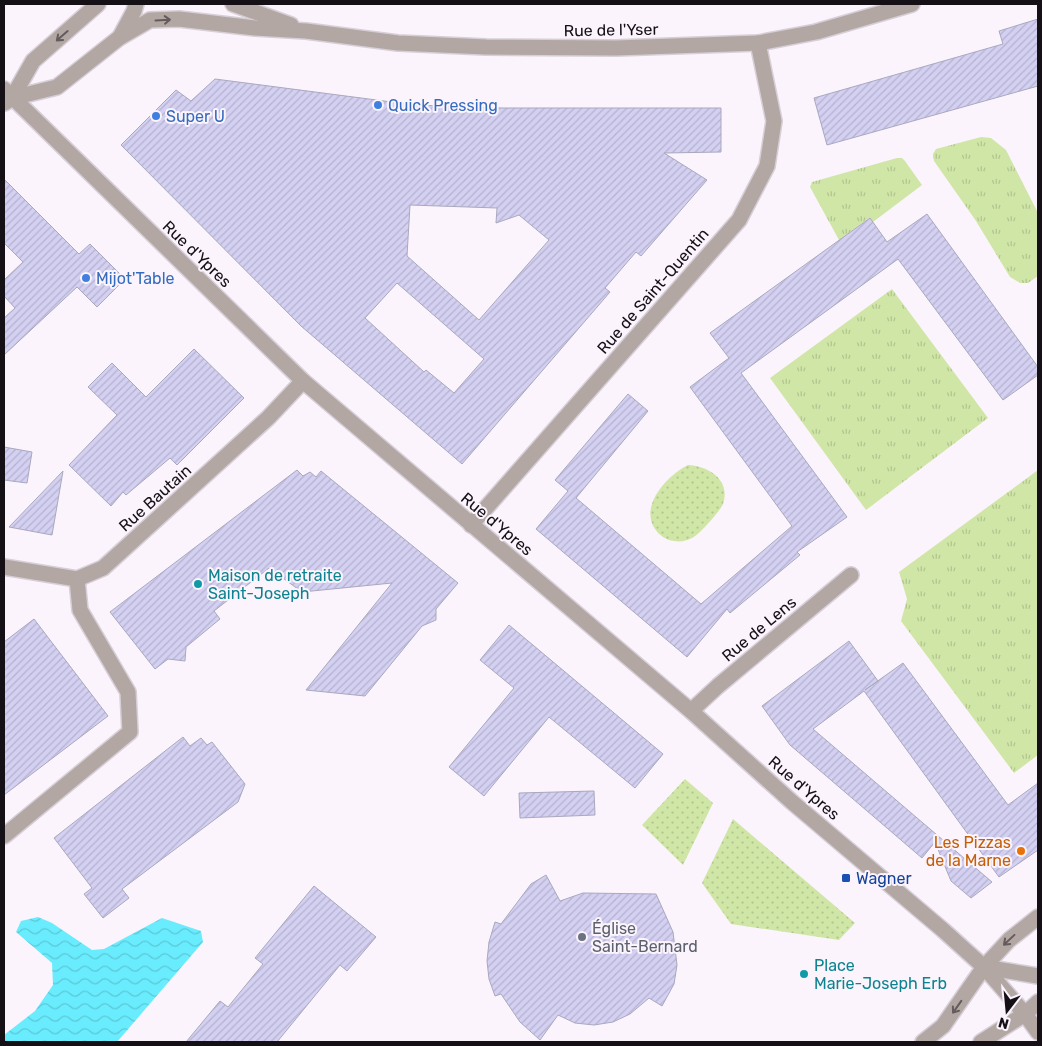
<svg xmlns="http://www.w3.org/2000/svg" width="1042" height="1046" font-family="Rubik,sans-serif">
<defs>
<pattern id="grass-dots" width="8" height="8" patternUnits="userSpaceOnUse" patternTransform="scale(1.25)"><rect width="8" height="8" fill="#d0e6a7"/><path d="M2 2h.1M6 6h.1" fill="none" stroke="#b2c48f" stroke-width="1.8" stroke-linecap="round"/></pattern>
<pattern id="park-tufts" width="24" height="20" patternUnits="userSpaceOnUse" patternTransform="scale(1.25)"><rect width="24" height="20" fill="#d0e6a7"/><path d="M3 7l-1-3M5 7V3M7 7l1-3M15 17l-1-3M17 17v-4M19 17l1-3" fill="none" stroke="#b2c48f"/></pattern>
<pattern id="water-waves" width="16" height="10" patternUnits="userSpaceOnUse" patternTransform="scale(1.25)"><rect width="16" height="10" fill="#69ecfd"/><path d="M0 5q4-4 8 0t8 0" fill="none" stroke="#5ac9d8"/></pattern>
<pattern id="building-hatch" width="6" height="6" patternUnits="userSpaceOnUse" patternTransform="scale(1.25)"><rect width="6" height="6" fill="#d4d0f2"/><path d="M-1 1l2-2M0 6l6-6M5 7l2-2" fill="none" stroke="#b5b1cf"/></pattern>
</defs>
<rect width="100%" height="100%" fill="#fbf4fc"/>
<g fill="url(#grass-dots)">
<path d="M688,465C709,466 731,480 723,504C721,510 698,536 692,538C686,541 681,542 674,541C666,540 660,536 655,529C639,505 668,475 688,465Z"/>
<path d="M685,779L713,803L683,865L642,825Z"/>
<path d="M733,819L855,923L839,940L731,924L702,883Z"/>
</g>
<g fill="url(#park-tufts)">
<path d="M981,137L991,138L1006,150L1038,213V276L1028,283H1020L1010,277L976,221L934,161L933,154L936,149Z"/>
<path d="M897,158H902L905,161L922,185L873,222L869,218L839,240L810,187L812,182Z"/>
<path d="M892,289L988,418L866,510L770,378Z"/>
<path d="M1038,470V755L1014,773L901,621L907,599L899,572Z"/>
</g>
<path fill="url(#water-waves)" d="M38,917L52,923L92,950L104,949L162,918L201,931L203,942L117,1042H4V1035L35,1011L53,985L52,963L16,932L21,921Z"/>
<g fill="url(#building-hatch)" stroke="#aaa8bf" fill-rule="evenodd">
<path d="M1038,19V86L827,145L814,98L1003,44L999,31Z"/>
<path d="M215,79L415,105L502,108H721V152L664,153L707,180L641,256L636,252L605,288L610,292L462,464L301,326L121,145L176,90L191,101ZM410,205L497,208L496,223L519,215L549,240L479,320L407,256ZM397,283L484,359L454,393L426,370L424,372L365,318Z"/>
<path d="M4,179L79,254L90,244L125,279L97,307L77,287L4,355V318L15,308L4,296V280L23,262L4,243Z"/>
<path d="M927,214L1038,367V375L1003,400L898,259L741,373L847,517L797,552L800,555L730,613L727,609L687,657L536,529L568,491L555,480L628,394L648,411L576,498L701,604L792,526L690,387L729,358L710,333L870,218L887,242Z"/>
<path d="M194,349L244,398L177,465L170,458L126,495L123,492L111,506L69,465L117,415L88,387L112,363L146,397Z"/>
<path d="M4,447L32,452L27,483L4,480Z"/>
<path d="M297,470L303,476L310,472L316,477L321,471L458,583L436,609V620L422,626L365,696L306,690L392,583L302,592L269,568L214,611L220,619L186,647L185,661L168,659L155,669L110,612Z"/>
<path d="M63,471L52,535L9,527Z"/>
<path d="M34,619L108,716L4,795V642Z"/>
<path d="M509,625L663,754L635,788L549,717L484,796L449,767L514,688L480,660Z"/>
<path d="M849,641L878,681L865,690L903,663L1008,805L1038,783V850L999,877L864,691L813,729L992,882L971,898L951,881L935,842L922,858L790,745L762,706Z"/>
<path d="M183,737L190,746L201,738L207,745L212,742L245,784L238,802L122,889L129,898L103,918L84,894L92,888L54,838Z"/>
<path d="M594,791L595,815L520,818L519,793Z"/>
<path d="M546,875L560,901L583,893L656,894L673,932L677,965L674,984L662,1006L649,998L630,1014L613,1022L594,1025L575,1023L558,1015L540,1040L520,1022L501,994L495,996L489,979L487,961L489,942L495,922L501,924L531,884Z"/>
<path d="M314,886L376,937L347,971L340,965L277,1042H186L220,1001L228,1007L263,964L255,958Z"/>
</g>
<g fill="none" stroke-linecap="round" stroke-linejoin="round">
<g stroke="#d6cfd7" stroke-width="18">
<g id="minor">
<path d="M233,4L291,25"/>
<path d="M120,37L134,11L136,4"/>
<path d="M4,89L303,381L691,711L792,802L943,930L984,967L1025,1014L1038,1032"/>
<path d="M12,98L33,61L98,4"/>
<path d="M5,103L12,98L57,87L119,38L150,20L179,19L255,28L306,31L398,43L486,47L616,48L758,43L816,32L912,4"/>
<path d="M471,525L739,220L767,166L774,121L758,43"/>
<path d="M4,567L77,579L103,568L268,418L303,381"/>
<path d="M691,711L718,686L851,575"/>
<path d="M4,836L130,732L128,692L80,610L77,579"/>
<path d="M984,967L1038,976"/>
</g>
</g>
<g stroke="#d6cfd7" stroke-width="18">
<g id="tertiary">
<path d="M923,1042L943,1026L984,967L1009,940L1038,917"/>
<path d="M981,1042L1025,1014L1038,1002"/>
</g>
</g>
<use href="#minor" stroke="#b3a7a4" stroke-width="15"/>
<use href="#tertiary" stroke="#b3a7a4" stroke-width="15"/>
</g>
<defs><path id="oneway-shaft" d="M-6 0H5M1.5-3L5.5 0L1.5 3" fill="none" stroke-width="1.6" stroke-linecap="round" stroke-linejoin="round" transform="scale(1.25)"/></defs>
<g stroke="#645b5d">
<use href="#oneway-shaft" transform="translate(163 20) rotate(-3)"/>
<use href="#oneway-shaft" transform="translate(62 36) rotate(139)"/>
<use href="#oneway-shaft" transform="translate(1009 940) rotate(137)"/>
<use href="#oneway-shaft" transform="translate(957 1007) rotate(125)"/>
</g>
<g fill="#3f7fe0" stroke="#fbf4fc" stroke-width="2">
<circle cx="378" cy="105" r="5"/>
<circle cx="156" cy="116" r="5"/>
<circle cx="86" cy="278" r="5"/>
</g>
<g fill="#0f9aa8" stroke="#fbf4fc" stroke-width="2">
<circle cx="198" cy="584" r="5"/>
<circle cx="804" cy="974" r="5"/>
</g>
<circle fill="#e8710a" stroke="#fbf4fc" stroke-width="2" cx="1021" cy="851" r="5"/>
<rect fill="#1a4fb4" stroke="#fbf4fc" stroke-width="2" x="841" y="873" width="10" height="10" rx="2.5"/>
<circle fill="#6b7280" stroke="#fbf4fc" stroke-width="2" cx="582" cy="937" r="5"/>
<g text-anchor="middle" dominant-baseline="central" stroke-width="4" stroke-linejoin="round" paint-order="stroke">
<g font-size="16" fill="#150f16" stroke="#fbf4fc">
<text transform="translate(611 30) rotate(-1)">Rue de l'Yser</text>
<text transform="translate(197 254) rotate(44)">Rue d'Ypres</text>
<text transform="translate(653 291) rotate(-49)">Rue de Saint-Quentin</text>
<text transform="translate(155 498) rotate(-42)">Rue Bautain</text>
<text transform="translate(497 524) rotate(40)">Rue d'Ypres</text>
<text transform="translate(759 629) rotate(-40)">Rue de Lens</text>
<text transform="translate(804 788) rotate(41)">Rue d'Ypres</text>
</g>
<g font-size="16" fill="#366cbe" stroke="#fbf4fc" text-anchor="start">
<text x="388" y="105">Quick Pressing</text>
<text x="166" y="116">Super U</text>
<text x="96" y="278">Mijot'Table</text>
</g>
<g font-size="16" fill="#0d838f" stroke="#fbf4fc" text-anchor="start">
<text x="208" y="575">Maison de retraite<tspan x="208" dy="18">Saint-Joseph</tspan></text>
<text x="814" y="965">Place<tspan x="814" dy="18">Marie-Joseph Erb</tspan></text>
</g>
<g font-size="16" fill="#c56008" stroke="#fbf4fc" text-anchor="end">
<text x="1011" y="842">Les Pizzas<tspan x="1011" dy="18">de la Marne</tspan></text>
</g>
<g font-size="16" fill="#164399" stroke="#fbf4fc" text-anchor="start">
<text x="856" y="878">Wagner</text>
</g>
<g font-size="16" fill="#5b616d" stroke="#fbf4fc" text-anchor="start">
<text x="592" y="928">Église<tspan x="592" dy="18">Saint-Bernard</tspan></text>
</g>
</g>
<rect width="1042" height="1046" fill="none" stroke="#150f16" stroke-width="10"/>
<g transform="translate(1007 1011) rotate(196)" stroke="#fbf4fc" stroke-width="4" paint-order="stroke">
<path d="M0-4L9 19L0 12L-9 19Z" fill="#150f16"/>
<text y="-8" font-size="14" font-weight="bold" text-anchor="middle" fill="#150f16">N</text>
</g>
</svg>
